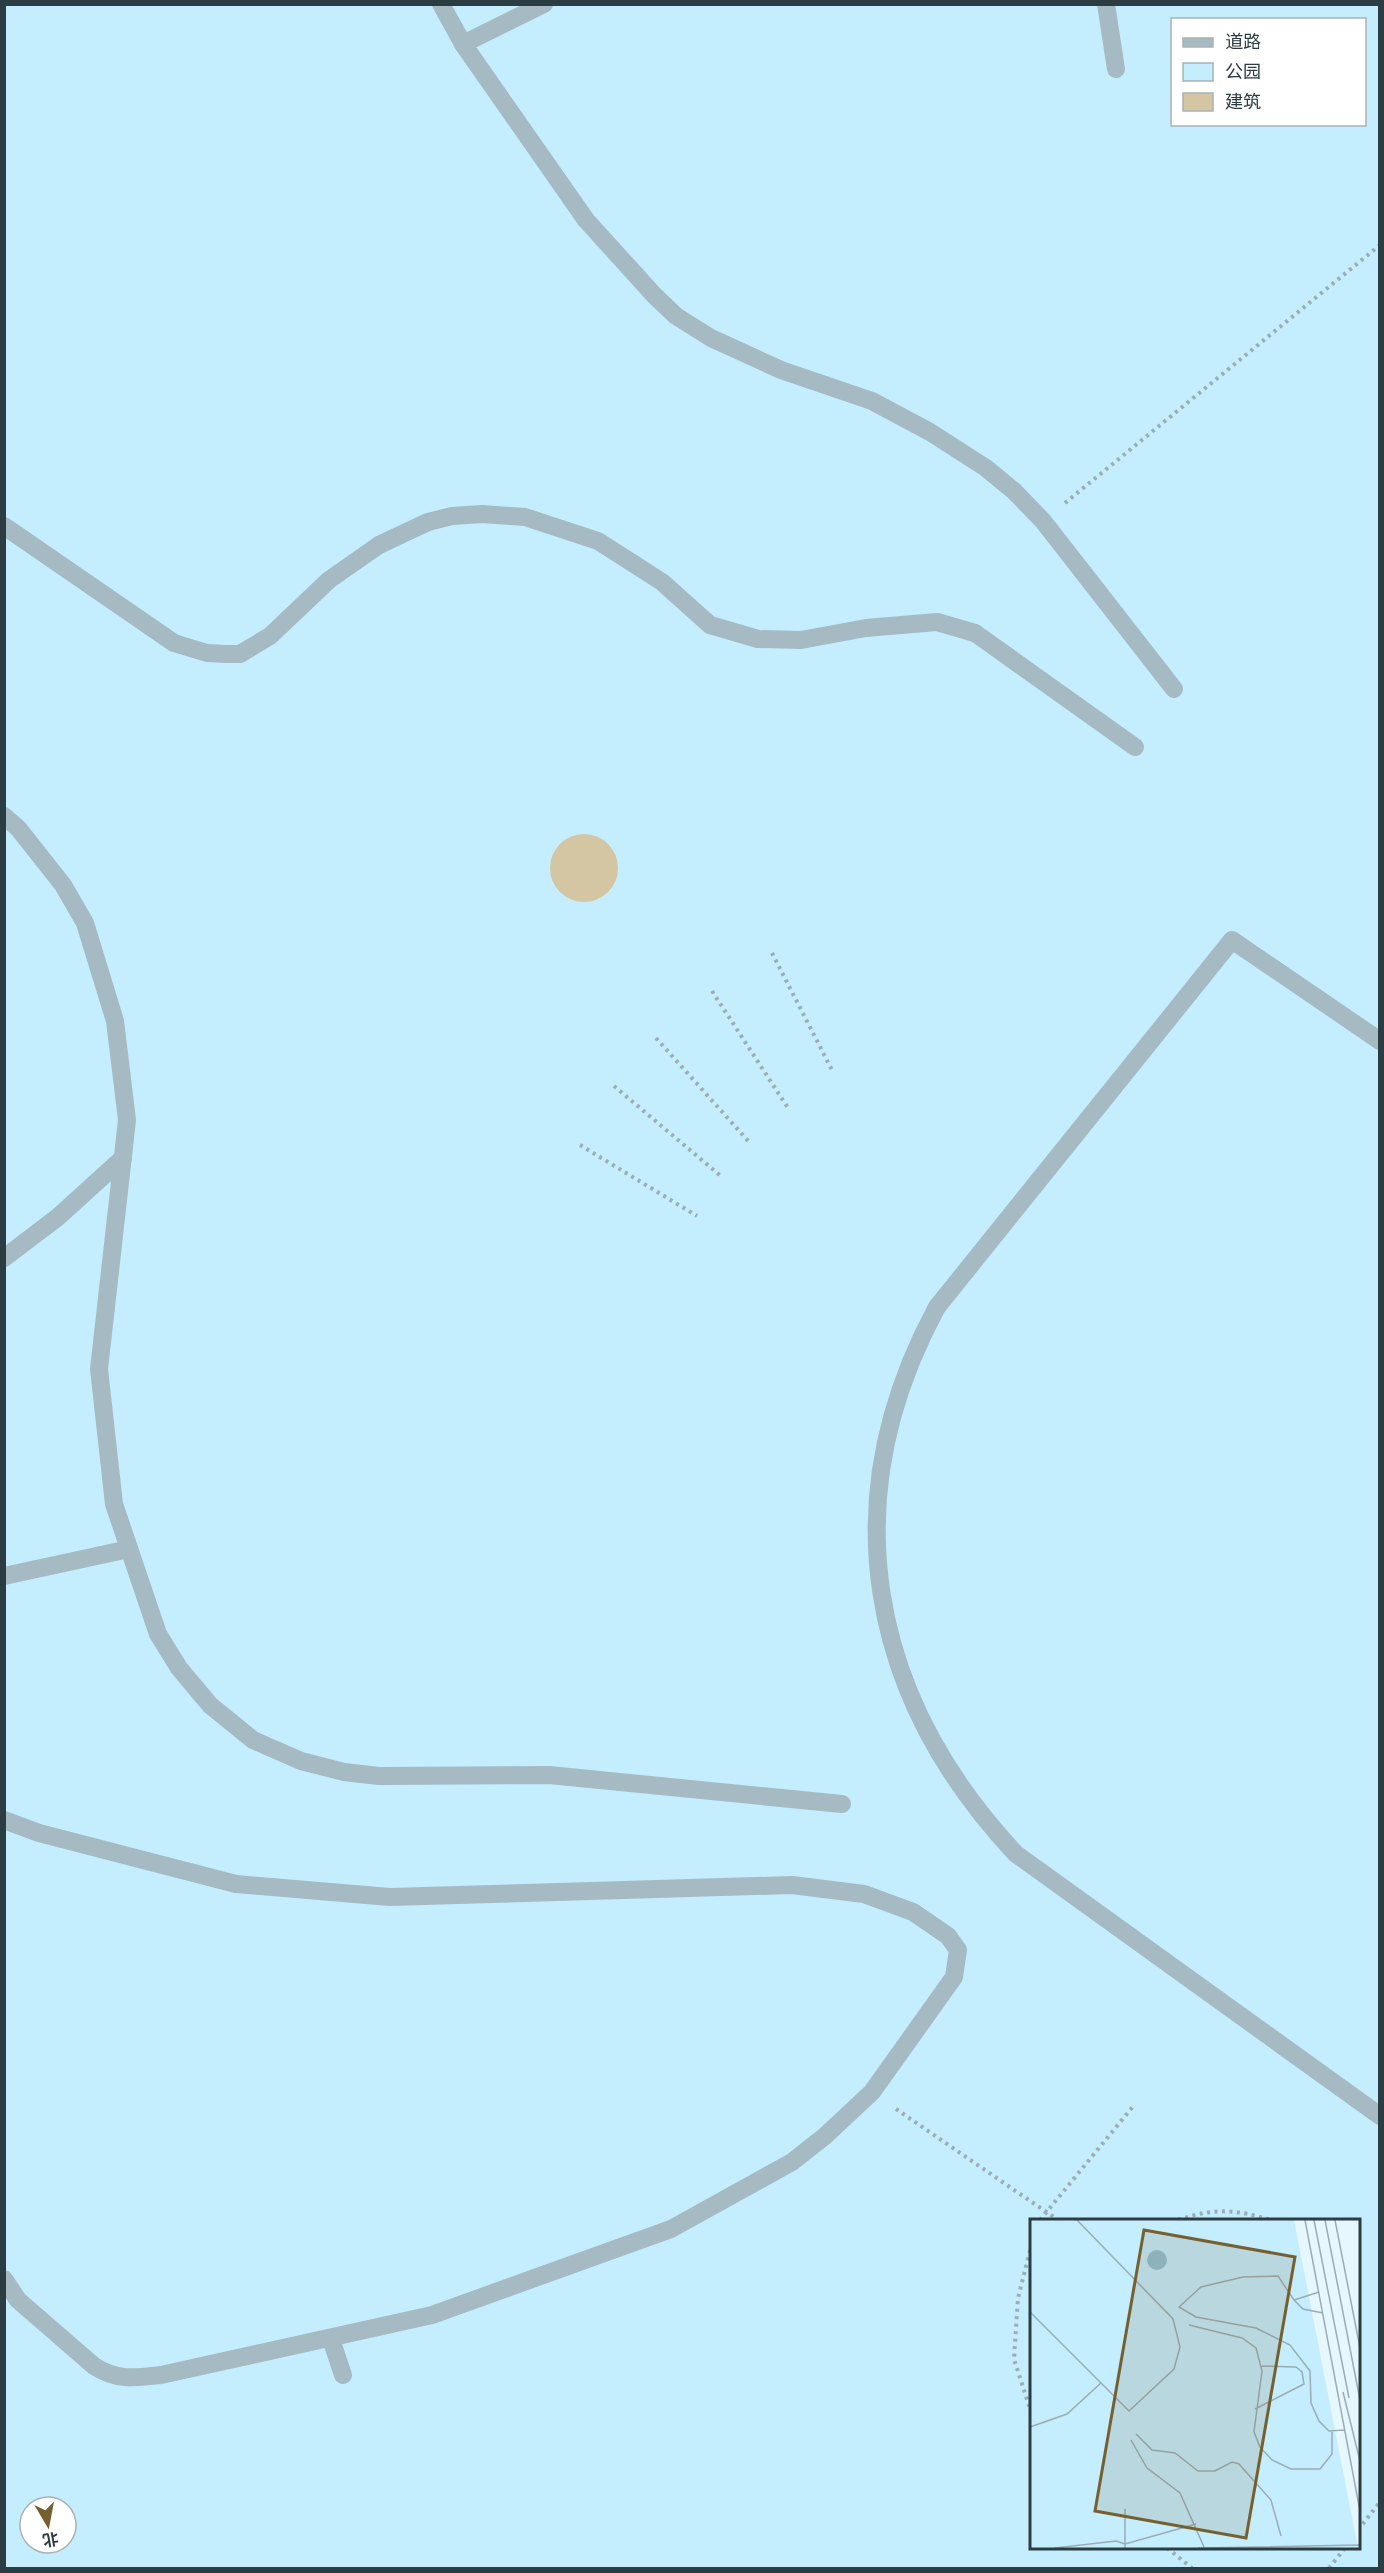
<svg xmlns="http://www.w3.org/2000/svg" width="1384" height="2573" font-family="'DM Sans','Noto Sans SC',sans-serif">
<rect width="100%" height="100%" fill="#e7f7fe"/>
<path fill="#c4edfe" fill-rule="evenodd" d="M5,5H1379V2568H5ZM1172,20H1364V124H1172ZM1032,2220H1358V2548H1032ZM30,2507H66V2543H30Z"/>
<circle fill="#d4c5a3" cx="584" cy="868" r="34"/>
<g fill="none" stroke-linecap="round" stroke-linejoin="round">
<g stroke="#9dadb4" stroke-width="4" stroke-dasharray="3 4.5" stroke-linecap="butt">
<path d="M1065,503L1380,245"/>
<path d="M772,953L833,1072"/>
<path d="M712,991L788,1108"/>
<path d="M656,1038L750,1143"/>
<path d="M614,1086L722,1177"/>
<path d="M580,1145L697,1216"/>
<path d="M896,2109L1058,2220"/>
<path d="M1040,2220L1135,2104"/>
<path d="M1178,2220C1213,2208 1235,2209 1271,2220"/>
<path d="M1032,2243L1018,2298L1014,2359L1032,2415"/>
<path d="M1358,2530L1380,2502"/>
<path d="M1167,2548L1192,2568"/>
<path d="M1329,2568L1345,2548"/>
</g>
<g stroke="#a5bac2" stroke-width="18">
<path d="M441,4L463,44L586,220L654,295L676,316L711,338L781,370L872,401L930,432L986,468L1014,491L1043,521L1174,689"/>
<path d="M1106,4L1116,69"/>
<path d="M463,44L544,4"/>
<path d="M4,1820L39,1833L236,1884L390,1897L792,1885L864,1894L913,1912L948,1936L958,1950L954,1977L872,2092L825,2136L792,2162L671,2229L432,2315L161,2375C135,2378 117,2381 94,2366L18,2300L4,2279"/>
<path d="M331,2339L343,2375"/>
</g>
<g stroke="#a5bac2" stroke-width="18">
<path d="M4,526L174,643L207,653L226,654H240L270,636L329,580L379,545L428,522L452,516L482,514L525,517L598,541L662,582L710,625L758,639L801,640L866,628L937,622L975,633L1135,747"/>
<path d="M4,816L18,828L63,885L85,923L115,1021L127,1120L99,1369L114,1504L158,1634L179,1668L210,1705L253,1740L301,1761L344,1772L379,1776L549,1775L842,1804"/>
<path d="M1380,1041L1232,940L937,1307C832,1501 868,1696 1016,1854L1380,2116"/>
<path d="M4,1258L58,1217L123,1158"/>
<path d="M4,1576L129,1549"/>
</g>
</g>
<g transform="translate(1030 2219)">
<rect width="330" height="330" fill="#e7f7fe"/>
<path d="M0,1H264L328,329H0Z" fill="#c4edfe"/>
<path d="M117 41a10 10 0 1 1 20 0a10 10 0 1 1-20 0Z" fill="#92c1d5"/>
<path fill="none" stroke="#9cacb3" stroke-width="1.5" d="M275,1L330,292M284,1L319,179M295,1L330,181M305,1L330,129M289,73L264,81L248,57L213,58L171,68L149,88L166,98L226,109L260,126L280,152L281,184L289,202L299,212L315,211M264,81L273,90L293,94M0,93L99,192L144,150L150,128L143,100L47,1M159,106L212,119L226,129L232,152L224,213L230,228L242,241L261,250H290L302,235V213M313,173L330,242M225,190L274,165L272,153L266,148L231,147M0,208L37,195L71,164M106,215L122,231L145,234L168,252H185L202,243L209,245L241,281L251,317M101,221L117,249L150,274L174,328M95,290V325L166,305M25,329L86,322L95,325V329M168,329L330,326"/>
<path fill="#766030" fill-opacity="0.15" stroke="#766030" stroke-width="3" d="M114,11L265,38L216,319L65,292Z"/>
<rect width="330" height="330" fill="none" stroke="#2c3c43" stroke-width="3"/>
</g>
<rect width="1384" height="2573" fill="none" stroke="#2c3c43" stroke-width="12"/>
<rect x="1171" y="18" width="195" height="108" fill="#ffffff" stroke="#abb1b4" stroke-width="1.5"/>
<rect x="1183" y="38" width="30" height="9" fill="#a5bac2" stroke="#abb1b4" stroke-width="1.5"/>
<text x="1225" y="48" font-size="18" fill="#2c3c43">道路</text>
<rect x="1183" y="63" width="30" height="18" fill="#c4edfe" stroke="#abb1b4" stroke-width="1.5"/>
<text x="1225" y="78" font-size="18" fill="#2c3c43">公园</text>
<rect x="1183" y="93" width="30" height="18" fill="#d4c5a3" stroke="#abb1b4" stroke-width="1.5"/>
<text x="1225" y="108" font-size="18" fill="#2c3c43">建筑</text>
<g transform="translate(48 2525) rotate(170)"><circle r="28" fill="#ffffff" stroke="#abb1b4" stroke-width="1.5"/>
<path d="M0-4.5L10 22L0 15L-10 22Z" fill="#766030"/>
<text y="-9" font-size="16" font-weight="bold" text-anchor="middle" fill="#2c3c43">北</text>
</g>
</svg>
